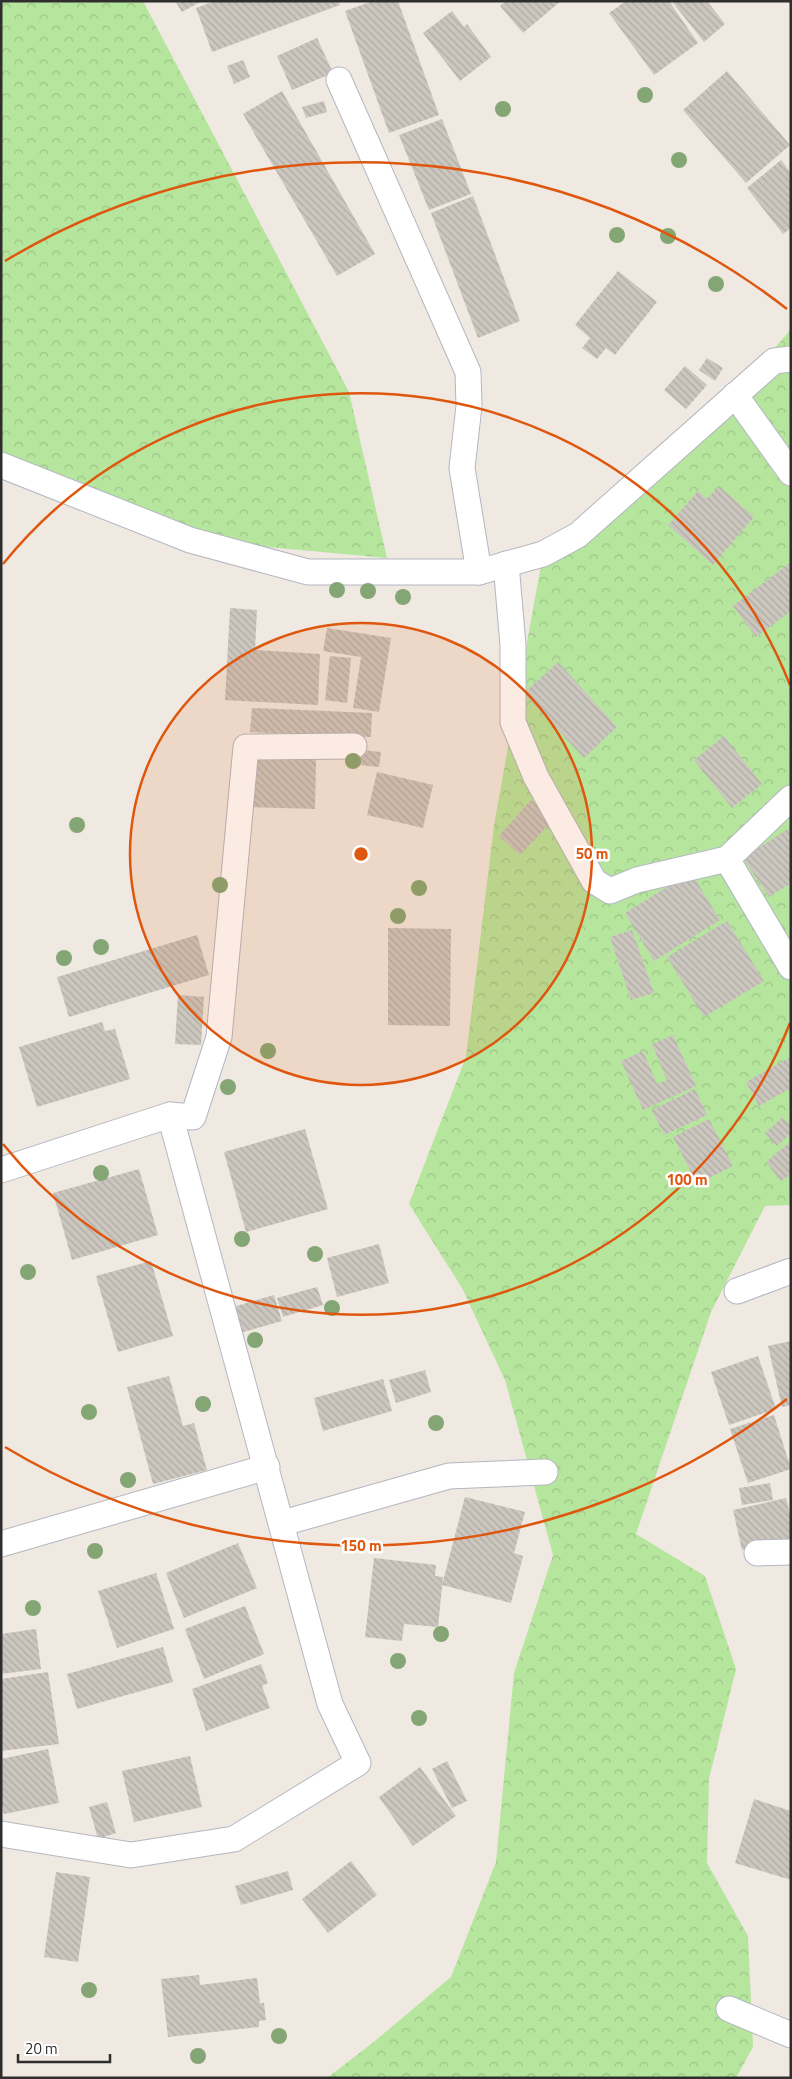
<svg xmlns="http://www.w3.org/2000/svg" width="792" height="2079" font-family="'Titillium Web',sans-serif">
<defs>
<pattern id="forest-crowns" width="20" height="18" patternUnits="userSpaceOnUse" patternTransform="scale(1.25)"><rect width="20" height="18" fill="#b6e59e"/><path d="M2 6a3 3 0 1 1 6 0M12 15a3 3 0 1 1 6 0" fill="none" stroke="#9dc588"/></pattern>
<pattern id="building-back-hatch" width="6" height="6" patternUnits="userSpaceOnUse" patternTransform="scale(1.25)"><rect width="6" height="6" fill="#cbc7bf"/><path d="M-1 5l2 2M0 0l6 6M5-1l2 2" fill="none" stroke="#afaba4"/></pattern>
</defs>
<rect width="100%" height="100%" fill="#efe9e1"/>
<g fill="url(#forest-crowns)">
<path d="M1,1H143L349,392L387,558L190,540L1,458Z"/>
<path d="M791,329V1205L765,1206L711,1312L636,1534L705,1576L736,1669L709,1779L707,1863L748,1936L753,2047L736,2078H327L375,2041L451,1977L496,1862L514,1673L553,1555L505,1380L462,1288L409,1204L466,1057L494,825L543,554L735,395Z"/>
</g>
<g fill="url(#building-back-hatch)">
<path d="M175,1H202L182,12Z"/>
<path d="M215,1H338L340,5L212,52L196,8Z"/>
<path d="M373,1H398L439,115L389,133L345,11Z"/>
<path d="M506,1H561L523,33L500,6Z"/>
<path d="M626,1H669L698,43L654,75L609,13Z"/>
<path d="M675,1H707L725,24L704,42L673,3Z"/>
<path d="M452,11L464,27L467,24L491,57L460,81L423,33Z"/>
<path d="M317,38L333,73L292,90L277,56Z"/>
<path d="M243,60L250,77L234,84L227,66Z"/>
<path d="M727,71L790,145L746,183L683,110Z"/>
<path d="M282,91L375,254L337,276L243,114Z"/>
<path d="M324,101L327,112L306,118L302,107Z"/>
<path d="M442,119L471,194L429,210L399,135Z"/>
<path d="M781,160L791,173V228L783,234L747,188Z"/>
<path d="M473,196L520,321L478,338L431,213Z"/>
<path d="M618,271L657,302L615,355L606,348L597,359L582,348L590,338L575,325Z"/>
<path d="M707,358L723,368L715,381L699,370Z"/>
<path d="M685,366L707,385L686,409L664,390Z"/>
<path d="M719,486L754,517L713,565L668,525L698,491L707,499Z"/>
<path d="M791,562V611L756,637L733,606Z"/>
<path d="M230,608L257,610L255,650L320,654L318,705L225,700Z"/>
<path d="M327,628L391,638L379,712L353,708L361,657L323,651Z"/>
<path d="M330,656L351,658L347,703L325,700Z"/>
<path d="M558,662L617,727L584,758L524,693Z"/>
<path d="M252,708L372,713L371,737L250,732Z"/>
<path d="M724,736L762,784L732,808L694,760Z"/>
<path d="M361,750L381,752L379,767L359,765Z"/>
<path d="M250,758L316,760L315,809L249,807Z"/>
<path d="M377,772L433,785L423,828L367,815Z"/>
<path d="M531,800L553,820L520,855L499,836Z"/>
<path d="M788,829L791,833V883L769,897L743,858Z"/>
<path d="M691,872L720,920L654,961L625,913Z"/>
<path d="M727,921L764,981L704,1017L667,957Z"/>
<path d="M388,928L451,929L450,1026L388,1025Z"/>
<path d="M632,930L654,993L631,1000L610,937Z"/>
<path d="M197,935L209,975L69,1017L57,977Z"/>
<path d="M178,995L204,997L201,1045L175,1044Z"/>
<path d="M102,1022L105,1031L115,1029L130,1079L37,1107L19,1047Z"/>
<path d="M673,1035L696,1086L643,1110L621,1061L643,1051L657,1084L667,1080L652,1044Z"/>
<path d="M791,1057V1088L759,1106L746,1082Z"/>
<path d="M695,1089L707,1115L664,1135L652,1110Z"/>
<path d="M783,1117L791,1126V1133L777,1146L765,1133Z"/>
<path d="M709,1119L733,1166L697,1184L673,1137Z"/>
<path d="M305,1129L328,1209L246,1232L224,1152Z"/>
<path d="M791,1141V1174L781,1181L766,1162Z"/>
<path d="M139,1169L158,1235L72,1260L53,1193Z"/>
<path d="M379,1244L389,1283L337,1297L327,1258Z"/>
<path d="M151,1261L173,1336L118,1352L96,1276Z"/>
<path d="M317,1287L323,1305L283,1317L277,1298Z"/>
<path d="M274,1295L282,1321L240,1333L233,1307Z"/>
<path d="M791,1341V1405L782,1407L768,1346Z"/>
<path d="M758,1356L776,1409L729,1425L711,1372Z"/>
<path d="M425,1370L431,1392L396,1403L389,1380Z"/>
<path d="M169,1376L183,1426L194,1423L207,1470L153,1484L127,1387Z"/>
<path d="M383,1379L392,1411L323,1431L314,1398Z"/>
<path d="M774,1415L791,1469L748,1483L730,1429Z"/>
<path d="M770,1483L773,1500L742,1505L739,1488Z"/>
<path d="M465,1497L525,1512L514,1553L523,1556L511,1603L442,1585Z"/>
<path d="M786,1498L791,1518V1539L742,1550L733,1510Z"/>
<path d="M238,1543L257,1588L184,1618L166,1573Z"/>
<path d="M374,1558L436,1565L435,1576L443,1577L438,1627L404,1624L402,1641L365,1637Z"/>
<path d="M156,1573L174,1629L117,1648L98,1591Z"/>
<path d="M245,1606L264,1654L204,1679L185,1629Z"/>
<path d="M36,1629L41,1669L1,1674V1634Z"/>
<path d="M163,1647L173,1682L77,1709L67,1674Z"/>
<path d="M261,1664L268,1683L262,1686L270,1708L206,1731L192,1689Z"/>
<path d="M48,1672L59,1744L1,1751V1679Z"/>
<path d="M48,1749L59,1803L4,1814L1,1802V1759Z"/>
<path d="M190,1756L202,1807L134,1822L122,1771Z"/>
<path d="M447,1761L467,1801L452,1808L432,1769Z"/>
<path d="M420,1767L456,1816L413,1846L379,1797Z"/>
<path d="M754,1799L791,1811V1880L735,1863Z"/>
<path d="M107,1802L116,1833L98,1839L89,1807Z"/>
<path d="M351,1861L377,1895L328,1933L302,1899Z"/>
<path d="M288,1871L293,1890L241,1905L235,1886Z"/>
<path d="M56,1872L90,1877L78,1962L44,1957Z"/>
<path d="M199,1975L200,1985L257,1978L260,2003H264L266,2020L259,2021V2027L168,2037L161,1979Z"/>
</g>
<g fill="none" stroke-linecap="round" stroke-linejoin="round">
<g stroke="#b4b7c1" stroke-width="27">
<g id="street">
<path d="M339,80L468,372L469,406L462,468L479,572"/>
<path d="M735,395L791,473"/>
<path d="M1,465L190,540L308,572H479L543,554L578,535L774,361L791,359"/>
<path d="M506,564L513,645V722L536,777L594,881L610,891L637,880L727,859L791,798"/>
<path d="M727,859L791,967"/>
<path d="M1,1170L170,1115L193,1117L219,1037L246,747L354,746"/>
<path d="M737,1291L791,1271"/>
<path d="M283,1523L449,1476L545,1472"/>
<path d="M1,1544L267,1467"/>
<path d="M757,1553L791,1552"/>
<path d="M1,1834L131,1855L234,1839L358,1763L330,1704L170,1115"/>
<path d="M729,2009L791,2035"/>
</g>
</g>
<use href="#street" stroke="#fff" stroke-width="25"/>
</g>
<g fill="#84a574">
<circle cx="645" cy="95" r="8"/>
<circle cx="503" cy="109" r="8"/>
<circle cx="679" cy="160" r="8"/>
<circle cx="617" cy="235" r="8"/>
<circle cx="668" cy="236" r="8"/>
<circle cx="716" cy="284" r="8"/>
<circle cx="337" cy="590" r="8"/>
<circle cx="368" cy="591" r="8"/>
<circle cx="403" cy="597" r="8"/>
<circle cx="353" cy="761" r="8"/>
<circle cx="77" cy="825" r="8"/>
<circle cx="220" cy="885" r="8"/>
<circle cx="419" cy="888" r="8"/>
<circle cx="398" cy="916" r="8"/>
<circle cx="101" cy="947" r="8"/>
<circle cx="64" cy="958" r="8"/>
<circle cx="268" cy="1051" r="8"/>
<circle cx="228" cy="1087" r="8"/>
<circle cx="101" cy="1173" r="8"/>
<circle cx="242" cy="1239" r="8"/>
<circle cx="315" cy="1254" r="8"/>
<circle cx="28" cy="1272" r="8"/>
<circle cx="332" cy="1308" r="8"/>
<circle cx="255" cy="1340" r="8"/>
<circle cx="203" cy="1404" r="8"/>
<circle cx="89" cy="1412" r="8"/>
<circle cx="436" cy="1423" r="8"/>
<circle cx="128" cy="1480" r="8"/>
<circle cx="95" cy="1551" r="8"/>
<circle cx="33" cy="1608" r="8"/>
<circle cx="441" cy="1634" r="8"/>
<circle cx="398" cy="1661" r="8"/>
<circle cx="419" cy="1718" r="8"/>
<circle cx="89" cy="1990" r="8"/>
<circle cx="279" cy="2036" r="8"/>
<circle cx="198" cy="2056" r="8"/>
</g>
<circle cx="361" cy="854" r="231" fill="#df570e" fill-opacity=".12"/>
<g fill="none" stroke="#df570e" stroke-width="2.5">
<circle cx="361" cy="854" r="231"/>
<path d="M790 1023A461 461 0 0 1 3 1144M3 564A461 461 0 0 1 790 685"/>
<path d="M787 1399A692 692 0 0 1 5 1447M5 261A692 692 0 0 1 787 309"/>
</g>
<circle cx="361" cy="854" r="8" fill="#df570e" stroke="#fff" stroke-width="2.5"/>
<g font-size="15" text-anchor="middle" font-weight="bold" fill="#df570e" stroke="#fff" stroke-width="5" stroke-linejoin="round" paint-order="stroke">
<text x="592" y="859">50 m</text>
<text x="687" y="1185">100 m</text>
<text x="361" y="1551">150 m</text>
</g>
<rect width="792" height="2079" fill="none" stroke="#2e2e2e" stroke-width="5"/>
<path d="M18 2054v8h92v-8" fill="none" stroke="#2e2e2e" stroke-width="2.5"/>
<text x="25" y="2054" font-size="15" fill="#2e2e2e" stroke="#ffffff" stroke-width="4" paint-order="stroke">20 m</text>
</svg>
